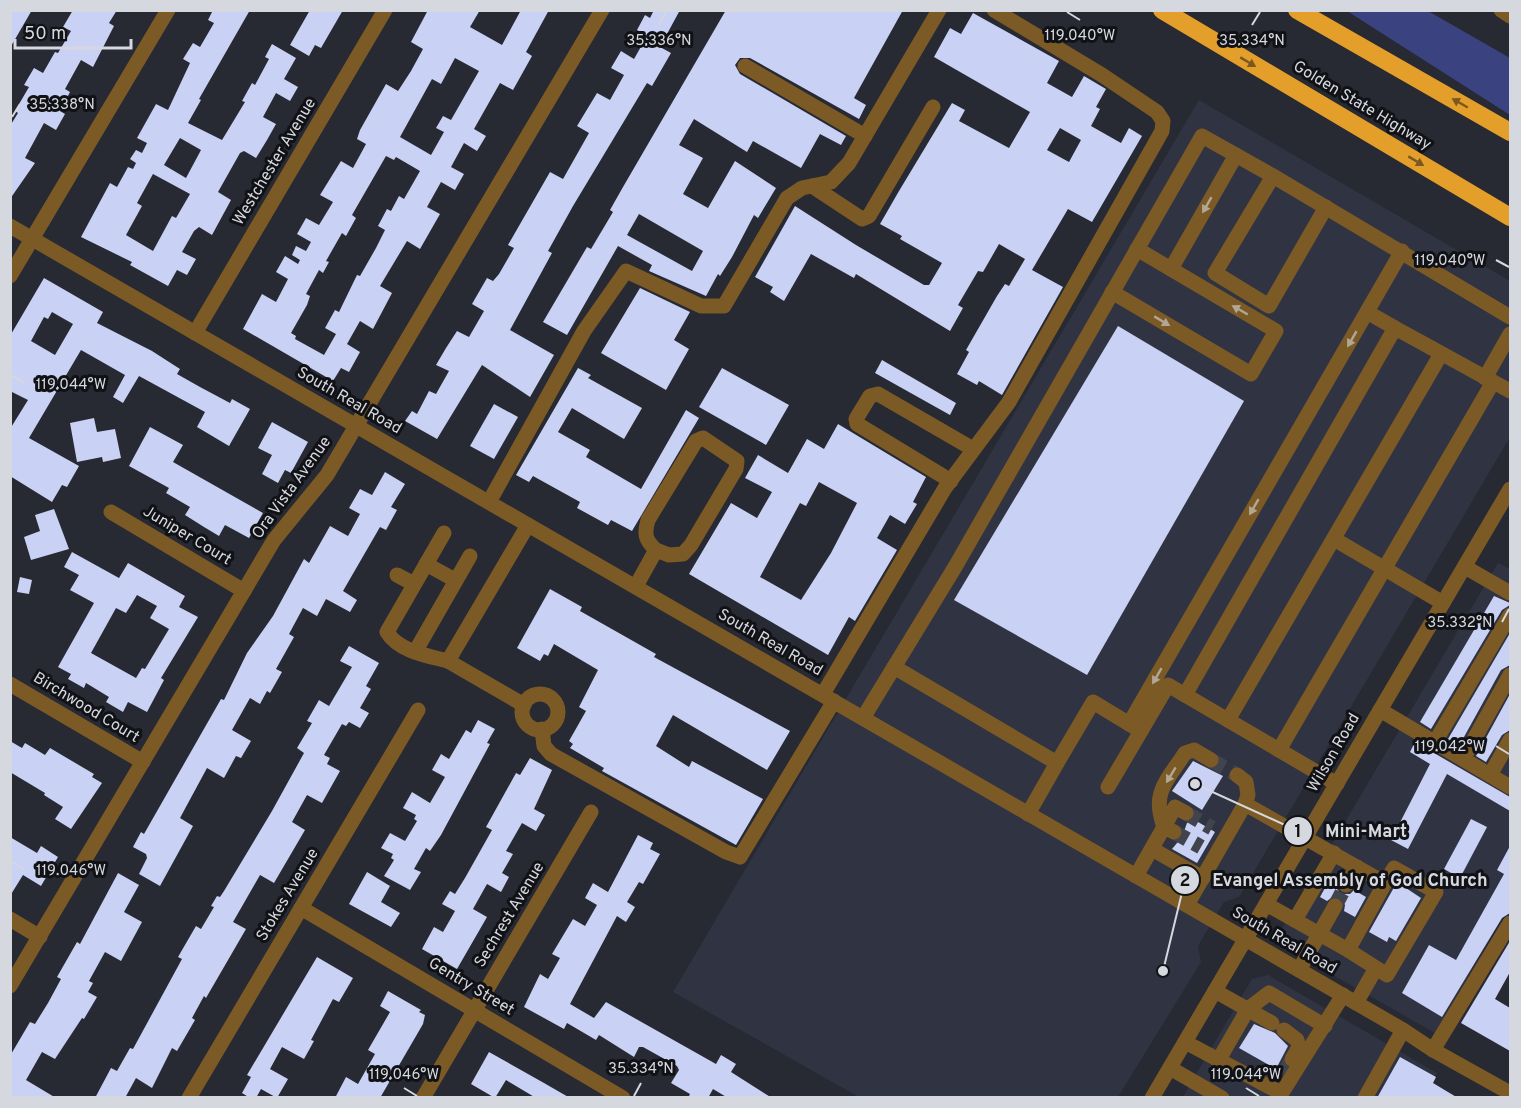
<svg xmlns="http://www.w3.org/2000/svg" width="1521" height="1108" font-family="Overpass,sans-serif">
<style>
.built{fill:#303342}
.green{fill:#3b4280}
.building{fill:#c9d1f4;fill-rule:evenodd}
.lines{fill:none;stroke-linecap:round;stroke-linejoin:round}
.minor-tunnel{stroke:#41434d;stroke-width:15;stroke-dasharray:15 8;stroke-linecap:butt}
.minor{stroke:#7c5a25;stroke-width:15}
.highway{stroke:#e39f29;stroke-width:18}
.oneway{fill:#7a5820}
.oneway2{fill:#b2a695}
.ticks{fill:none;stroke:#d6d8df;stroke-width:2}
.labels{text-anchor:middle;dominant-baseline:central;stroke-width:6;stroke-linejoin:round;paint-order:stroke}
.street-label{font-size:16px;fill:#d6d8df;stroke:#111216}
.ticks-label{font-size:15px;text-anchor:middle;fill:#d6d8df;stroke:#111216;stroke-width:6;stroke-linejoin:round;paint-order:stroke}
.leader{fill:none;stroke:#d6d8df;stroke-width:2}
.callout-dot{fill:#d6d8df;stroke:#111216;stroke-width:2}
.mark-label{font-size:18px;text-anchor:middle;font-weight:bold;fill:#111}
.callout-label{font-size:18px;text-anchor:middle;font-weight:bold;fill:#d6d8df;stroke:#111216;stroke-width:6;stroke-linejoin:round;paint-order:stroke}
</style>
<rect width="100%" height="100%" fill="#272933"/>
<g class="built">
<path d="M1199,100L1510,281V437L1239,897L1224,902L1198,946L1201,962L1118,1097H859L673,992Z"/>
<path d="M1498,563L1510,569V905L1435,1033L1284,947L1280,932Z"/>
<path d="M1268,975L1437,1073L1422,1097L1182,1098L1252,979Z"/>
</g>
<path class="green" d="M1347,11H1428L1510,58V115Z"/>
<g class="building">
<path d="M10,10H32L10,48Z"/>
<path d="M73,10H117L109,23L114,26L93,67L81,60L65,89L70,92L60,111L65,114L56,130L44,123L25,158L35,163L10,199V126L18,113L15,111L29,87L24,85L34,68L43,73L55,52L58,53L71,31L63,27Z"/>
<path d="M213,10H250L199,99L201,100L188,123L222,140L245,102L242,101L252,83L255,85L269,59L265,57L272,44L296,58L284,79L298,87L290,101L276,93L263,117L276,124L267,140L256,158L244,151L240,153L218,192L231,200L212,235L199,227L194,231L182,252L196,259L187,275L177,270L168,286L130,265L132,262L81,237L110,183L117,187L128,167L133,169L136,163L130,159L136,150L142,153L147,143L137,138L156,104L168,110L190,63L183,59L193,43L200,47L214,23L208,20ZM180,138L201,150L186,178L164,165ZM153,174L190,194L176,218L172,216L153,251L126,235L142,206L137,203Z"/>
<path d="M310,10H343L321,48L315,45L309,56L290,45Z"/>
<path d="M428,10H480L470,27L502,45L521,10H549L526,52L532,56L513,90L500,83L474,129L486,136L477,151L464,143L451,167L464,174L455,190L441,182L427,207L440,214L420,249L407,241L380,286L392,293L373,329L360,321L347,344L360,352L349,372L341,368L333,381L243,329L262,294L276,302L288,279L276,272L285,256L298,264L300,260L292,255L296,246L306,251L311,242L297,234L306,218L319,225L333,202L320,195L341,161L353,168L366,144L357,139L360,130L386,84L398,91L411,71L423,49L411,42ZM455,58L479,71L451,120L443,116L436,128L444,132L431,155L400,137L432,79L441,84ZM386,156L394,160L396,157L420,171L404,199L399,196L391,211L387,209L378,226L385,230L376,248L360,276L357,275L339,312L335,310L325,328L336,334L324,355L295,339L296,336L291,333L307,305L310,296L306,294L319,270L323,273L329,262L326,261L342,233L346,236L356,218L352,215Z"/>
<path d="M654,10H680L660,47L671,53L652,86L647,83L573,206L548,251L552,253L510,330L554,355L530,397L482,365L437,439L405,421L412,411L417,414L429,391L436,394L449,371L436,365L446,348L457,331L469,337L484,311L472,304L487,278L493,281L499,274L514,248L508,245L550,172L563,179L589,133L577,126L597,93L610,100L624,75L611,68L621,51L634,59L647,36L637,30L645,15L650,18Z"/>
<path d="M726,10H903L854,98L866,105L859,119L750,58H740L735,65L740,74L846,136L841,145L820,134L801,168L753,141L747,152L694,119L679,145L703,158L683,194L708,208L735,161L776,188L758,218L754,215L732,257L720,276L718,274L706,296L649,271L652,265L618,246L567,335L543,322L587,247L591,249L613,212L610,210L623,187ZM639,214L703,251L692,271L627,235Z"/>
<path d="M973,13L1059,61L1047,83L1072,97L1084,76L1106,89L1096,107L1100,109L1091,126L1121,143L1129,128L1142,136L1092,222L1068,209L1032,270L1063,287L1002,395L979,381L977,385L957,374L969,352L966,350L997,296L1005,284L1009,286L1025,259L999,244L983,272L978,271L958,305L963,308L950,331L856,274L854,278L811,254L784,301L770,292L773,287L755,277L795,206L856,245L924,285H929L942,263L900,239L902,236L880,224L899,191L952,103L965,110L959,121L1009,148L1030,112L934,57L950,28L961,34ZM1060,128L1081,140L1069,162L1047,150Z"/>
<path d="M44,278L103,312L97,323L152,351L180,369L177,374L200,387L230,403L232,399L250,409L229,446L197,427L205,412L139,376L123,403L113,397L125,375L81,350L29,438L79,466L67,487L62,485L52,502L10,476V429L28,400L10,391V336ZM52,312L73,324L55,355L31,341L44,317L48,319Z"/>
<path d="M640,288L690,312L674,340L689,349L666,390L601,353Z"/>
<path d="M1118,326L1244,401L1087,675L954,600Z"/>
<path d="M882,360L956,403L950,415L875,373Z"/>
<path d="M578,368L591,375L588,378L642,408L624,439L572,408L558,432L590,450L586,457L641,489L686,410L699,418L632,531L611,520L608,525L577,508L580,502L533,476L529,482L516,475Z"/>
<path d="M722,368L789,405L766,445L699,407Z"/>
<path d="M494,404L518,417L494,459L470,446Z"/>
<path d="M94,418L97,432L115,429L121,458L103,462L102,457L77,462L70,423Z"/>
<path d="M272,422L308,442L291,473L285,470L278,483L262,474L272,455L258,448Z"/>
<path d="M838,424L926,477L913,502L917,504L905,524L890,515L877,538L897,550L855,621L849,617L828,655L689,574L731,503L757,518L772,492L745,478L758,455L788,473L807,439L824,449ZM819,482L857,503L831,553L801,600L760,577L800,503L806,506Z"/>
<path d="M150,427L183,445L173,462L263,513L249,538L225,525L219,536L204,527L185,515L190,507L166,493L169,488L129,466Z"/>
<path d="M385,472L405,484L391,507L397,510L386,530L380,527L343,591L357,600L350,612L326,599L317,616L303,608L289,634L294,637L276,669L282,672L270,693L267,691L260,704L250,698L232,730L251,741L241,758L236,756L224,778L207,768L180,818L193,826L160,886L139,874L147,858L146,854L133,847L141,832L144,834L221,699L224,700L247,653L273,616L304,559L309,563L330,526L348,536L360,514L349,508L360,489L372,495Z"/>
<path d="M54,509L69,549L31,560L24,537L40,531L35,515Z"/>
<path d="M72,552L119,578L128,563L185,596L179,607L198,617L161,678L164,680L147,712L128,702L123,712L106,702L109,697L86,683L84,688L68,679L71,674L58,667L94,603L70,590L79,575L64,567ZM137,595L157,606L150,618L169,629L145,669L142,668L136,678L91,653L116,608L126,613Z"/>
<path d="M20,577L32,580L29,594L17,592Z"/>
<path d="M550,589L582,607L580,611L656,654L654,657L790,731L767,770L673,715L656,746L689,767L692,761L763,799L736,845L602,771L604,768L570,748L573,744L569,741L586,711L579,707L598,670L554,644L548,656L544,654L540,661L517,648Z"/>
<path d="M1494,596L1510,603V605L1502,610L1431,729L1420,722Z"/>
<path d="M1510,633V665L1501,670L1459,746L1448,739Z"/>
<path d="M349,646L379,663L366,686L371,689L360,708L369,713L360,728L349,722L346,726L342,724L324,755L330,758L327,764L340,771L322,803L307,795L292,822L305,830L274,883L260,875L233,922L246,929L206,998L204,996L192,1018L195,1020L177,1051L172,1048L152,1088L136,1078L125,1098H95L111,1068L117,1071L130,1048L133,1049L182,959L178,957L196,926L201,929L214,907L211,906L217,896L220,897L224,891L272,811L304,753L297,748L312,723L307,721L319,700L329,706L352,667L340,661Z"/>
<path d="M1510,694V730L1502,735L1486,762L1476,756Z"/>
<path d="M478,720L495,729L487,743L490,744L441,835L430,851L426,848L414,869L421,872L410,890L384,876L394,860L391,858L393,854L381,848L390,833L405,841L417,821L414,819L416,815L403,808L412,792L430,803L445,777L432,770L441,754L449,759L466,730L471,733Z"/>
<path d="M10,741L22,748L25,743L45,755L50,748L94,774L92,777L102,783L71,829L55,819L63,807L44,795L45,793L10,772Z"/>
<path d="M1415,742L1510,797V811L1447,774L1408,849L1391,840L1430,764L1410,752Z"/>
<path d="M530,758L552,770L534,809L545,815L536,831L522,823L506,851L513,854L502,873L509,877L501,892L487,884L473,909L487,917L457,969L422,949L434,927L443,932L455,911L442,904L450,891L455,894L465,878L492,830L486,827L516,773L520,775Z"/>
<path d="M1193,761L1223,776L1202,810L1172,791Z"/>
<path d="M1193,819L1215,832L1197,863L1172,849L1182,837L1187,823Z"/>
<path d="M1471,819L1487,827L1460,878L1444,869Z"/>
<path d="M638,835L653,843L650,849L660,854L643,884L639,882L627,902L635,907L626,922L617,916L570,1004L594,1018L606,1002L716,1064L721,1055L736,1064L731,1072L772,1098H728L713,1089L708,1098H688L690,1094L671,1083L679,1070L677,1066L643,1047H639L634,1057L599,1035L596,1040L567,1023L564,1029L524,1007L540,974L548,979L560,958L552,954L573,919L585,926L597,905L585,898L593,883L608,892Z"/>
<path d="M10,837L37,853L41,846L58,857L41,886L23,875L10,896Z"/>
<path d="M1510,846V913L1502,918L1442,1017L1402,993L1429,945L1456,960L1504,874L1497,870Z"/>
<path d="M367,872L390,886L381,902L400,913L391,927L349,904Z"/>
<path d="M118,873L139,885L124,912L142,922L121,961L105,952L89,981L93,983L88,992L97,997L84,1019L82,1018L55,1059L42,1052L26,1080L56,1098H10V1056L30,1022L35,1024L48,1003L61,979L57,977L77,942L80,944Z"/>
<path d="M1331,877L1337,881V889L1341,894H1350L1354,890L1366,897L1355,917L1344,911L1345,905L1340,898L1334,896L1327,901L1320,897Z"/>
<path d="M1397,882L1421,898L1396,941L1389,937L1387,942L1369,932Z"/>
<path d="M1510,941V972L1495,999L1510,1008V1051L1461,1023Z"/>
<path d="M317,957L353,978L339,1002L333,999L311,1040L314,1041L304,1059L282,1047L270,1069L288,1079L277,1098L261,1089L256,1098H250L242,1093L251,1077L247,1075Z"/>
<path d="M388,991L421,1010L419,1012L425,1015L423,1024L380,1098H335L346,1077L358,1084L375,1054L368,1050L390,1012L380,1006Z"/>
<path d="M1254,1024L1275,1033L1288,1046L1276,1069L1239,1048Z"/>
<path d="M489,1052L544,1083L570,1098H536L506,1080L495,1098L471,1084Z"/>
<path d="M1400,1057L1436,1077L1433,1083L1458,1098H1377Z"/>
</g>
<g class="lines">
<g class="minor-tunnel">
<path d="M1211,760L1237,775"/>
<path d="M1186,813L1212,828"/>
<path d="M1174,832L1201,847"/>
<path d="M1335,906L1346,885"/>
<path d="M1283,1075L1292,1059"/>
</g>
<g class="minor">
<path d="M1501,10L1510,16"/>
<path d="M745,66L865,136"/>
<path d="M1273,176L1215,273L1269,306L1326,207"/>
<path d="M812,186L862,219L869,216L933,107"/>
<path d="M10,226L1403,1030L1433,1050L1510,1093"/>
<path d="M1171,269L1236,155"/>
<path d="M10,276L168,10"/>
<path d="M1112,292L1251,374L1276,331L1137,249"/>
<path d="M1367,312L1395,328"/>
<path d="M195,333L385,10"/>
<path d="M1485,378L1510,334"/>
<path d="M951,481L857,424L856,419L870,396L878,394L973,449"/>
<path d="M489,502L584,331L626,271L701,306H724L787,198L802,188L831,182L849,163L939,10"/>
<path d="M111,512L244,591"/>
<path d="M444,533L387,632C398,651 428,656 448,661"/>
<path d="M1334,539L1443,603"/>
<path d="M426,564L455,580"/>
<path d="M1465,567L1510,593"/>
<path d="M397,575L414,584"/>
<path d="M636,586L656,550L669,555L683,554L691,545L736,469L737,461L703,438L696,441L648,520C644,534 645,540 656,550"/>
<path d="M415,652L470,556"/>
<path d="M894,667L1057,763L1028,814"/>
<path d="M10,684L143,762"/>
<path d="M823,694L945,488L1009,402L1162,131L1163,121L1157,112L1102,75L994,10"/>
<circle cx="540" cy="712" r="18"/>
<path d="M1185,695L1395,328L1510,391"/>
<path d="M524,705L448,661L528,525"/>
<path d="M1380,710L1510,787"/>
<path d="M863,718L955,567L1202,136L1273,176L1510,317"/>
<path d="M1228,720L1441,354"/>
<path d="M1129,724L1402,251"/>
<path d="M542,729L544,746L551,754L726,852L740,857L834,701"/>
<path d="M1141,731L1168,685L1337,784"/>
<path d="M1435,742L1510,615"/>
<path d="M1279,750L1493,382"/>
<path d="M1463,759L1510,675"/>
<path d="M1057,763L1093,702L1141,731L1108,787"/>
<path d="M1490,775L1510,740"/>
<path d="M1245,804L1385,883L1348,950L1266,904"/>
<path d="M1164,827C1151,792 1167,781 1185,753L1194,750L1211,760"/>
<path d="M1164,827L1175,807L1186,813"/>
<path d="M1152,849L1203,878"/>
<path d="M1136,876L1164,827L1174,832"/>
<path d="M1346,885L1357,867"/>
<path d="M1187,905L1245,804L1248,795L1246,782L1237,775"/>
<path d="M301,908L623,1098"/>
<path d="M10,919L40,937"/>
<path d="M1295,920L1334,853"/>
<path d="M1348,950L1387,975L1436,892L1394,868L1385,883"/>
<path d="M1299,970L1335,906"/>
<path d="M10,986L274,540L327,475L602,10"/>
<path d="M1215,991L1272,1023"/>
<path d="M1356,1003L1376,968"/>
<path d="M1284,1030L1297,1040L1299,1047L1292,1059"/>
<path d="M1185,1042L1279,1092L1283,1091L1343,995"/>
<path d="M1433,1050L1510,923"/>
<path d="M1218,1061L1248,1009L1269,993L1325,1026"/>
<path d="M1170,1068L1222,1098"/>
<path d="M189,1098L418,710"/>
<path d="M423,1098L591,812"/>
<path d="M1152,1098L1510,489"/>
<path d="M1365,1098L1403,1030"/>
</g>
<g class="highway">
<path d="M1162,10L1510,217"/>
<path d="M1297,10L1510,132"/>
</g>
</g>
<defs><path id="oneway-solid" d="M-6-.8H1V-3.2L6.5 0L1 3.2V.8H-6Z" transform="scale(1.5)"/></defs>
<g class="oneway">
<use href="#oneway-solid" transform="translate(1248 62) rotate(31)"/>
<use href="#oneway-solid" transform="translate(1460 103) rotate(-150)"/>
<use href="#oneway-solid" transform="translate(1416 161) rotate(31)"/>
</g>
<g class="oneway2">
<use href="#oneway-solid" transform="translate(1207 205) rotate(120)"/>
<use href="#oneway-solid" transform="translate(1240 310) rotate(-150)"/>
<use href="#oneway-solid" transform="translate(1162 321) rotate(31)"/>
<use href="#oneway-solid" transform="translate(1352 339) rotate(120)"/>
<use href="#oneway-solid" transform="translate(1254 507) rotate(120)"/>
<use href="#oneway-solid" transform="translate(1157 676) rotate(120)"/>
<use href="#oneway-solid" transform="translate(1171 775) rotate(121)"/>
</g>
<path class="ticks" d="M1067,12L1080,20M659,25L666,12M1252,25L1260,12M12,117L20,104M1496,260L1509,267M12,376L25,383M1502,622L1509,609M1496,746L1509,754M12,862L25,870M404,1088L417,1096M1246,1088L1259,1096M634,1096L641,1083"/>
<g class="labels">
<g class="street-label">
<text transform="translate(1362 106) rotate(31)">Golden State Highway</text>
<text transform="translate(275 162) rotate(-59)">Westchester Avenue</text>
<text transform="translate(349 401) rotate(30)">South Real Road</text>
<text transform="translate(292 488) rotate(-54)">Ora Vista Avenue</text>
<text transform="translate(187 536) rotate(31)">Juniper Court</text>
<text transform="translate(770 643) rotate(30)">South Real Road</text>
<text transform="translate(86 708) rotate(31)">Birchwood Court</text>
<text transform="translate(1334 753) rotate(-60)">Wilson Road</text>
<text transform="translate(288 895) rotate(-59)">Stokes Avenue</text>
<text transform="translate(510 915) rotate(-59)">Sechrest Avenue</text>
<text transform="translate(1284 941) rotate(30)">South Real Road</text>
<text transform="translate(471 987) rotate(31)">Gentry Street</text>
</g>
</g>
<g class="ticks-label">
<text x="1080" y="40">119.040°W</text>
<text x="659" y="45">35.336°N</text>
<text x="1252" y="45">35.334°N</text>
<text x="62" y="109">35.338°N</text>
<text x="1450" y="265">119.040°W</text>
<text x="71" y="389">119.044°W</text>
<text x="1460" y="627">35.332°N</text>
<text x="1450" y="751">119.042°W</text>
<text x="71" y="875">119.046°W</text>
<text x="641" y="1073">35.334°N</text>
<text x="404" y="1079">119.046°W</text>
<text x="1246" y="1079">119.044°W</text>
</g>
<path class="leader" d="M1195 784L1298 831M1163 971L1185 880"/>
<g class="callout-dot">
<circle cx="1195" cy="784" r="6"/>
<circle cx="1163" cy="971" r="6"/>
<circle cx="1298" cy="831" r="15"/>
<circle cx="1185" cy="880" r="15"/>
</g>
<g class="mark-label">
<text x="1298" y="837">1</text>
<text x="1185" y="886">2</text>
</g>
<g class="callout-label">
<text x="1366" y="837">Mini-Mart</text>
<text x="1350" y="886">Evangel Assembly of God Church</text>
</g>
<rect width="1521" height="1108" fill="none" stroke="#d6d8df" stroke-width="24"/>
<path d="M15 39v9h116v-9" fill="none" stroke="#d6d8df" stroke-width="3"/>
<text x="24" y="39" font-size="18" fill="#d6d8df" stroke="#111216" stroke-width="4.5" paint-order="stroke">50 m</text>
</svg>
